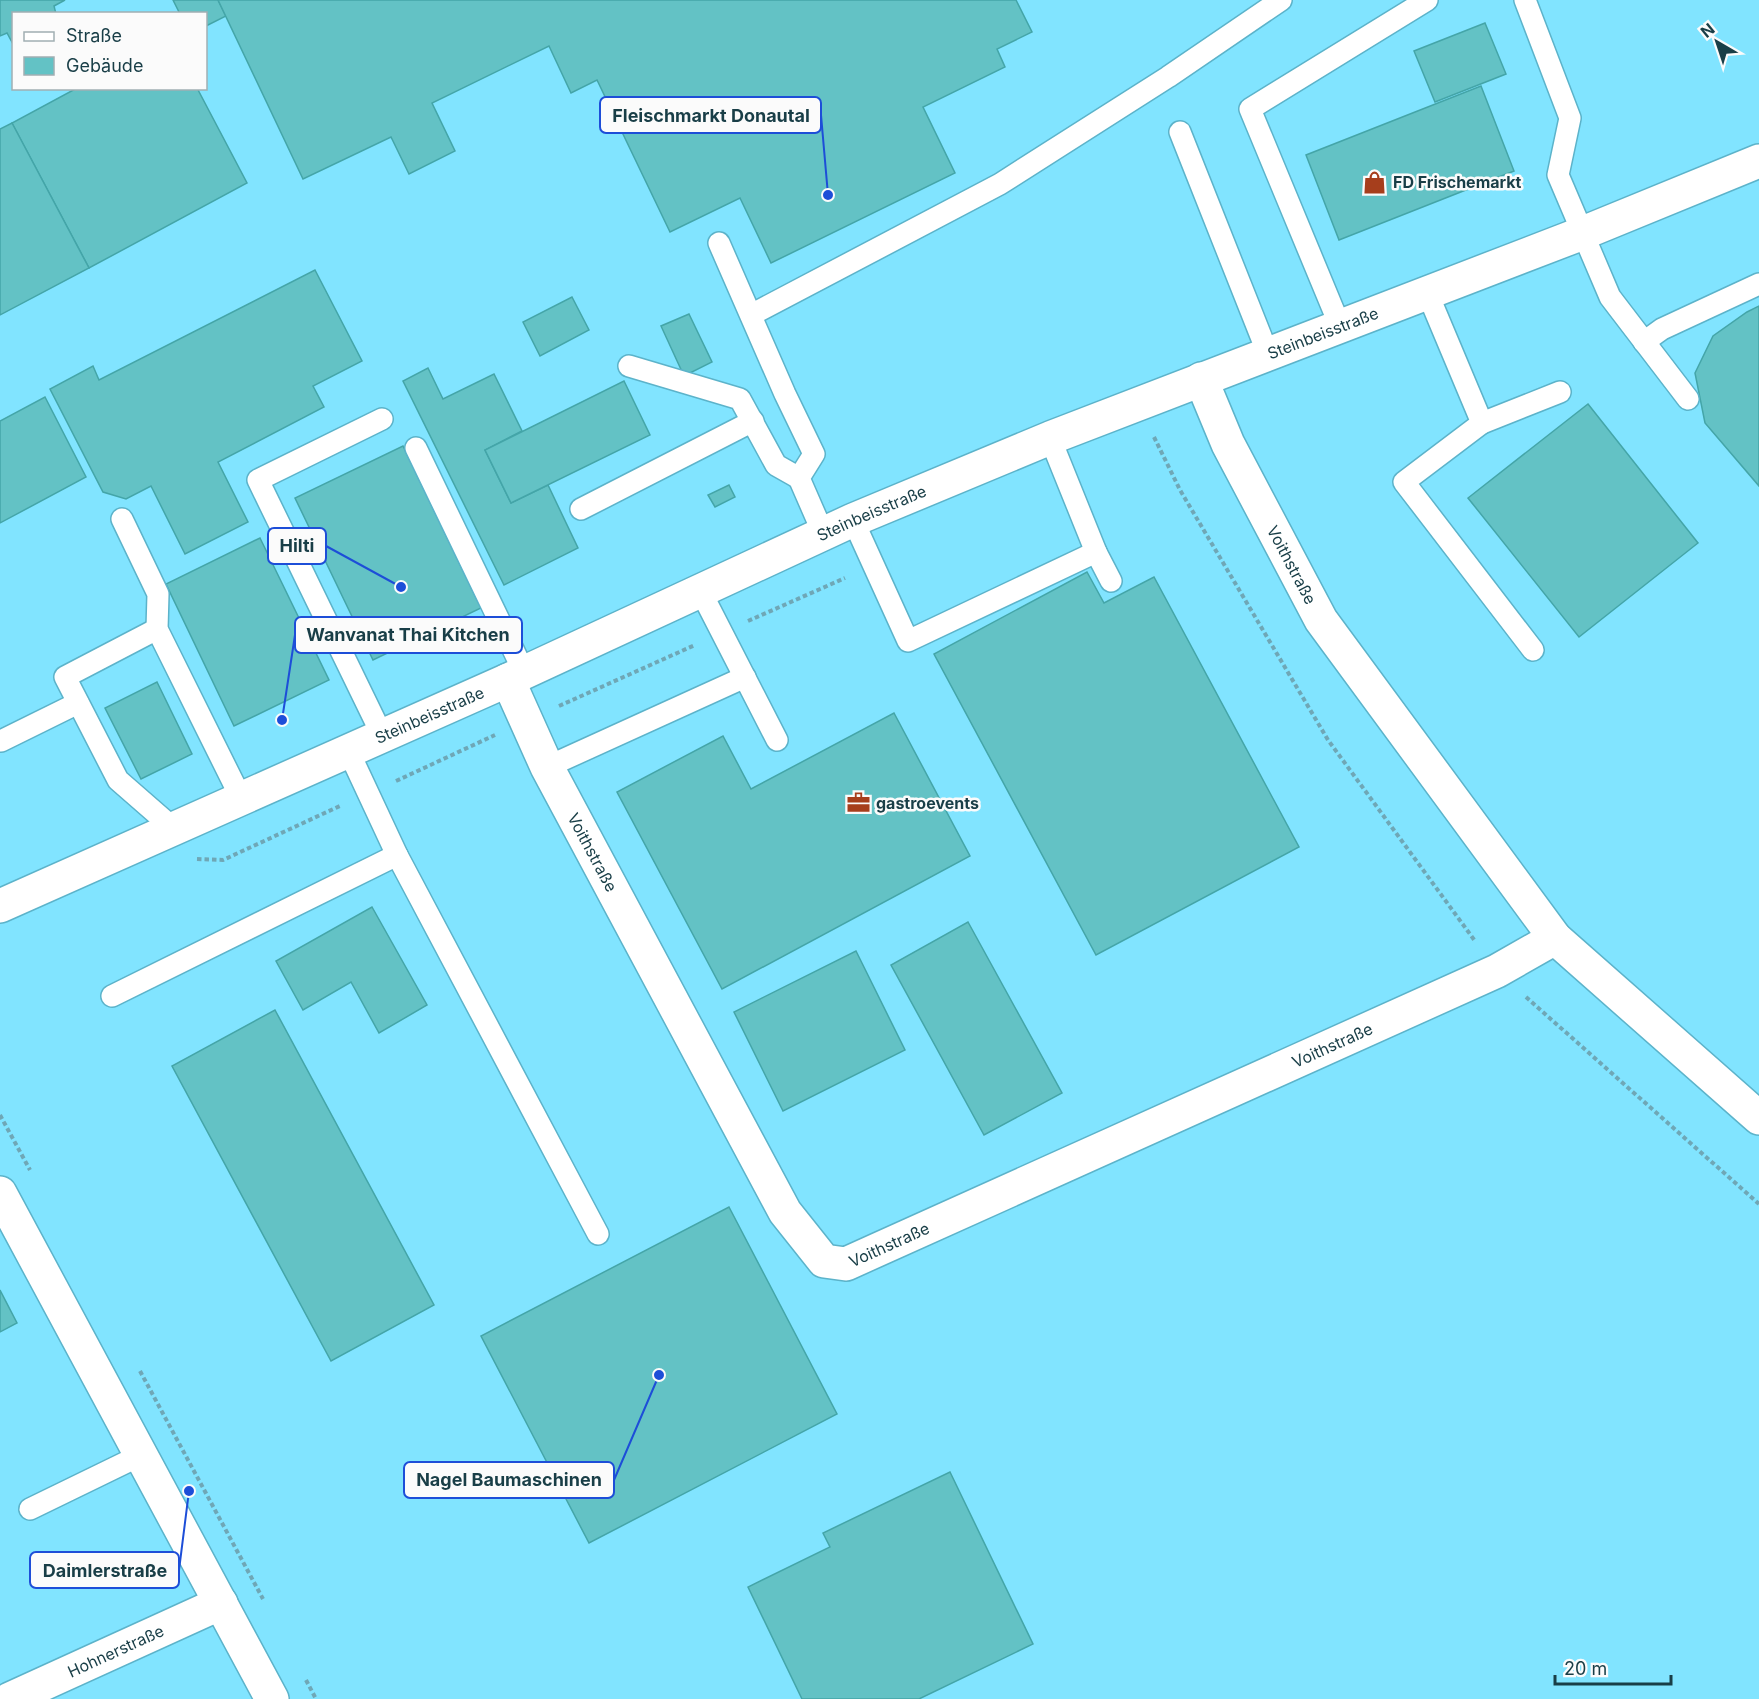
<svg xmlns="http://www.w3.org/2000/svg" width="1759" height="1699" font-family="Inter,sans-serif">
<style>
.built{fill:#81e4ff;fill-rule:evenodd}
.building{fill:#63c2c5;stroke:#44a5a8;stroke-width:1.5}
.lines{fill:none;stroke-linecap:round;stroke-linejoin:round}
.lane-casing{stroke:#5cb3ca;stroke-width:24}
.street-casing{stroke:#5cb3ca;stroke-width:36}
.path{stroke:#6fa7b6;stroke-width:4;stroke-dasharray:4.5 3;stroke-linecap:butt}
.lane{stroke:#fff;stroke-width:21}
.street{stroke:#fff;stroke-width:33}
.labels{text-anchor:middle;dominant-baseline:central;stroke-width:5;stroke-linejoin:round;paint-order:stroke}
.poi-label{font-size:16px;font-weight:bold;fill:#193e47;stroke:#fbfbfb;text-anchor:start}
.street-label{font-size:16px;fill:#193e47;stroke:#fbfbfb}
.leader{fill:none;stroke:#1d4ed8;stroke-width:2}
.callout-dot{fill:#1d4ed8;stroke:#fbfbfb;stroke-width:2}
.callout{fill:#fbfbfb;stroke:#1d4ed8;stroke-width:2}
.callout-label{font-size:18px;text-anchor:middle;font-weight:bold;fill:#193e47}
</style>
<rect width="100%" height="100%" fill="#a4e7fa"/>
<path class="built" d="M0,0H1759V1699H0ZM14,14H206V88H14Z"/>
<g class="building">
<path d="M0,0H65L54,6L56,14H14V46L7,33L0,36Z"/>
<path d="M173,0H218L226,16L206,26V14H180Z"/>
<path d="M218,0H1016L1032,32L997,49L1005,67L923,107L955,173L771,263L740,198L670,232L597,80L571,93L549,46L432,103L455,151L409,174L391,137L303,179Z"/>
<path d="M1485,23L1506,74L1435,102L1414,51Z"/>
<path d="M1481,86L1514,171L1339,240L1306,155Z"/>
<path d="M77,88H197L247,183L89,268L12,123Z"/>
<path d="M12,123L89,268L0,315V129Z"/>
<path d="M315,270L362,361L313,386L324,407L218,462L248,522L185,554L151,486L126,499L103,492L50,389L93,366L99,380Z"/>
<path d="M572,297L589,330L540,356L523,322Z"/>
<path d="M1759,306V486L1705,423L1695,373L1713,336L1747,312Z"/>
<path d="M689,314L712,362L684,376L661,326Z"/>
<path d="M428,368L443,399L494,374L522,431L485,450L511,503L548,485L578,548L504,585L403,381Z"/>
<path d="M624,381L650,435L511,503L485,450Z"/>
<path d="M45,397L86,477L0,523V421Z"/>
<path d="M1588,404L1698,543L1579,637L1468,498Z"/>
<path d="M403,446L481,608L373,660L295,498Z"/>
<path d="M729,485L735,497L715,507L708,495Z"/>
<path d="M260,538L329,680L234,726L166,584Z"/>
<path d="M1087,572L1104,603L1154,577L1299,847L1096,955L934,654Z"/>
<path d="M157,682L192,754L141,779L105,708Z"/>
<path d="M894,713L970,856L722,989L617,792L723,736L751,789Z"/>
<path d="M372,907L427,1005L379,1033L351,982L303,1010L276,961Z"/>
<path d="M968,922L1062,1093L984,1135L891,965Z"/>
<path d="M856,951L905,1050L783,1111L734,1012Z"/>
<path d="M275,1010L434,1305L331,1361L172,1066Z"/>
<path d="M729,1207L837,1414L589,1543L481,1336Z"/>
<path d="M0,1290L17,1323L0,1332Z"/>
<path d="M950,1472L1033,1644L919,1699H802L748,1587L830,1547L823,1533Z"/>
</g>
<g class="lines">
<defs>
<g id="lane">
<path d="M1525,0L1570,118L1558,175L1610,297L1688,399"/>
<path d="M1180,132L1268,354"/>
<path d="M719,243L785,394L814,454L799,478L823,533"/>
<path d="M1427,292L1482,423L1404,482L1533,650"/>
<path d="M751,315L1000,184L1168,77L1281,0"/>
<path d="M1340,326L1250,109L1427,0"/>
<path d="M1644,342L1662,329L1759,284"/>
<path d="M629,366L740,399L776,465L799,478"/>
<path d="M382,419L258,480L382,735"/>
<path d="M1482,423L1560,392"/>
<path d="M1050,438L1096,552L1111,581"/>
<path d="M416,448L524,672"/>
<path d="M581,509L753,421"/>
<path d="M122,519L158,594L157,629L241,798"/>
<path d="M853,520L908,641L1096,552"/>
<path d="M700,590L777,740"/>
<path d="M157,629L65,677L118,780L173,828"/>
<path d="M1,741L78,703"/>
<path d="M348,750L397,855L598,1234"/>
<path d="M547,767L745,677"/>
<path d="M112,996L397,855"/>
<path d="M30,1509L141,1455"/>
</g>
<g id="street">
<path id="s1" d="M1201,379L1228,444L1321,620L1555,938L1759,1118"/>
<path id="s2" d="M508,680L547,767L785,1212L824,1261L846,1264L877,1250L1497,971L1555,938"/>
<path id="s3" d="M0,906L508,680L853,520L1050,438L1583,233L1759,161"/>
<path d="M0,1193L272,1699"/>
<path id="s4" d="M10,1699L221,1603"/>
</g>
</defs>
<use href="#lane" class="lane-casing"/>
<use href="#street" class="street-casing"/>
<g class="path">
<path d="M1154,437L1180,490L1328,740L1475,941"/>
<path d="M748,621L845,578"/>
<path d="M559,706L695,645"/>
<path d="M396,781L495,735"/>
<path d="M197,859L223,860L342,805"/>
<path d="M1526,997L1759,1204"/>
<path d="M0,1115L30,1170"/>
<path d="M140,1371L263,1599"/>
<path d="M306,1680L316,1699"/>
</g>
<use href="#lane" class="lane"/>
<use href="#street" class="street"/>
</g>
<defs>
<symbol id="shop-bare" viewBox="-9 -9 18 18"><path d="M-5-2.5h2.3a2.7 3.5 0 0 1 5.4 0H5L5.5 6h-11ZM-1.5-2.5h3a1.5 2.3 0 0 0-3 0Z" fill="#a63e1c" stroke="#fbfbfb" stroke-width="2.5" paint-order="stroke"/></symbol>
<symbol id="office-bare" viewBox="-9 -9 18 18"><path d="M-6-3h4V-5.5h4V-3h4V5H-6ZM-1-4.5V-3h2v-1.5ZM-6 0V1H6V0Z" fill="#a63e1c" stroke="#fbfbfb" stroke-width="2.5" paint-order="stroke"/></symbol>
</defs>
<g fill-rule="evenodd">
<use href="#shop-bare" x="1358" y="166" width="33" height="33"/>
<use href="#office-bare" x="842" y="786" width="33" height="33"/>
</g>
<g class="labels">
<g class="poi-label">
<text x="1393" y="182">FD Frischemarkt</text>
<text x="876" y="803">gastroevents</text>
</g>
<g class="street-label">
<text stroke="none"><textPath href="#s3" startOffset="1442">Steinbeisstraße</textPath></text>
<text stroke="none"><textPath href="#s3" startOffset="956">Steinbeisstraße</textPath></text>
<text stroke="none"><textPath href="#s1" startOffset="207">Voithstraße</textPath></text>
<text stroke="none"><textPath href="#s3" startOffset="470">Steinbeisstraße</textPath></text>
<text stroke="none"><textPath href="#s2" startOffset="192">Voithstraße</textPath></text>
<text stroke="none"><textPath href="#s2" startOffset="1218">Voithstraße</textPath></text>
<text stroke="none"><textPath href="#s2" startOffset="732">Voithstraße</textPath></text>
<text stroke="none"><textPath href="#s4" startOffset="116">Hohnerstraße</textPath></text>
</g>
</g>
<path class="leader" d="M828 195L821 115M401 587L326 546M282 720L295 635M659 1375L614 1480M189 1491L179 1570"/>
<g class="callout-dot">
<circle cx="828" cy="195" r="6"/>
<circle cx="401" cy="587" r="6"/>
<circle cx="282" cy="720" r="6"/>
<circle cx="659" cy="1375" r="6"/>
<circle cx="189" cy="1491" r="6"/>
</g>
<g class="callout">
<rect x="600" y="97" width="221" height="36" rx="6"/>
<rect x="268" y="528" width="58" height="36" rx="6"/>
<rect x="295" y="617" width="227" height="36" rx="6"/>
<rect x="404" y="1462" width="210" height="36" rx="6"/>
<rect x="30" y="1552" width="149" height="36" rx="6"/>
</g>
<g class="callout-label">
<text x="711" y="122">Fleischmarkt Donautal</text>
<text x="297" y="552">Hilti</text>
<text x="408" y="641">Wanvanat Thai Kitchen</text>
<text x="509" y="1486">Nagel Baumaschinen</text>
<text x="105" y="1577">Daimlerstraße</text>
</g>
<rect x="12" y="12" width="195" height="78" fill="#fbfbfb" stroke="#a1afb3" stroke-width="1.5"/>
<rect x="24" y="32" width="30" height="9" fill="#ffffff" stroke="#a1afb3" stroke-width="1.5"/>
<text x="66" y="42" font-size="18" fill="#193e47">Straße</text>
<rect x="24" y="57" width="30" height="18" fill="#63c2c5" stroke="#a1afb3" stroke-width="1.5"/>
<text x="66" y="72" font-size="18" fill="#193e47">Gebäude</text>
<g transform="translate(1717 42) rotate(321)" stroke="#fbfbfb" stroke-width="4.5" paint-order="stroke">
<path d="M0-4.5L10 22L0 15L-10 22Z" fill="#193e47"/>
<text y="-9" font-size="16" font-weight="bold" text-anchor="middle" fill="#193e47">N</text>
</g>
<path d="M1555 1675v9h116v-9" fill="none" stroke="#193e47" stroke-width="3"/>
<text x="1564" y="1675" font-size="18" fill="#193e47" stroke="#fbfbfb" stroke-width="4.5" paint-order="stroke">20 m</text>
</svg>
